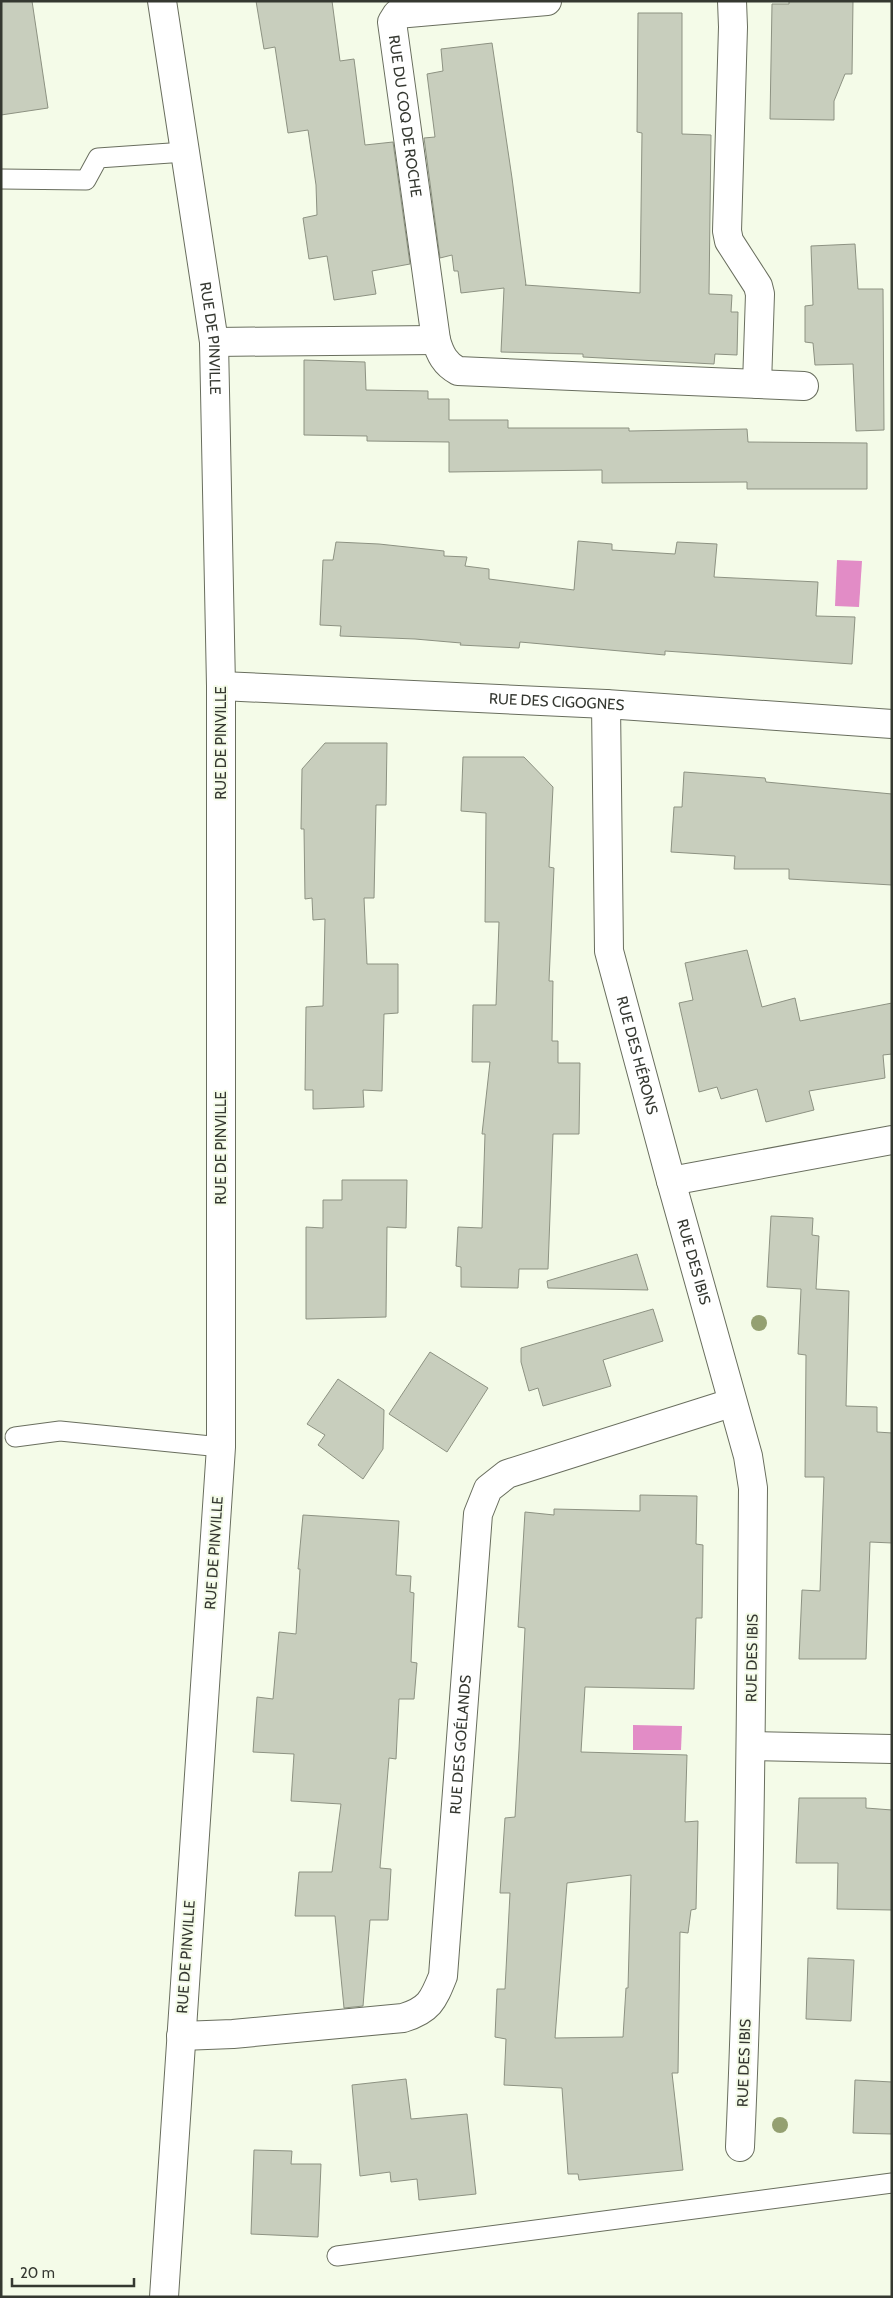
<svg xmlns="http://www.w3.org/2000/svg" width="893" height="2298" font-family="Cabin,sans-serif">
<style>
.water{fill:#e28cc6}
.building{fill:#c8cebd;stroke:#8d9282;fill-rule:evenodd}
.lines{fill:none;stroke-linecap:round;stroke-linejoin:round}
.lane-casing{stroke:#696e5e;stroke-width:21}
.street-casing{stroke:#696e5e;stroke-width:30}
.lane{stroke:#fff;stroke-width:19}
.street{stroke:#fff;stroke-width:28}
.tree{fill:#94a071}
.labels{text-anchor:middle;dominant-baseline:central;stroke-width:4;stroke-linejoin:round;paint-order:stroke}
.street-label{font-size:15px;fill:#353831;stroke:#f4fbe8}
</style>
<rect width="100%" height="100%" fill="#f4fbe8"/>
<g class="water">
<path d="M837,560L862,561L859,607L835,606Z"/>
<path d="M633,1725L682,1726L681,1750H633Z"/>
</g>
<g class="building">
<path d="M1,1H32L48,108L1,115Z"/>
<path d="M256,1H332L340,61L354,59L365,145L393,142L410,264L372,271L376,294L334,300L327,256L309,259L303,218L317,215L316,185L308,130L288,133L275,47L264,49Z"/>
<path d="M789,1H853L852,74H845L834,101V120L770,119L772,4H789Z"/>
<path d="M638,13H682V134L711,135L709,294L732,295L731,312H738L737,355L715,354L714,364L583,357V354L501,352L504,288L461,293L458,271H454L452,255L440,258L424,138L435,137L427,74L443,71L441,49L492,43L512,178L526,285H525L640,293L642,133L637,132Z"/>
<path d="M855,244L858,289H883L884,430L856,431L853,364L815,365L813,343L805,342V306L813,305L811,246Z"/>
<path d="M304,360L365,362L366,390L428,391V399H449V420H508V428H629V431L747,429L748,442L867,443V489H747V482L602,483V470L449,472V442L367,441V436L304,435Z"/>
<path d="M578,541L612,544V550L675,554L677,542L717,544L714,577L818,582L816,616L855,617L852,664L665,651V655L520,642L519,648L460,645L461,643L415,639L340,636L341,626L320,625L323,560H333L336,542L379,544L444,551V556L467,557L465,566L489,569V579L574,590Z"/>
<path d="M325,743H387L386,805H376L374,898H364L367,964H398V1013L384,1014L382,1091L363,1090L364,1107L313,1109V1090H305L306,1007L323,1006L325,919L313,920L312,898L305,899L304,829H301L302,769Z"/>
<path d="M463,757H524L553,787L549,867L554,868L549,981H553L552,1041H558V1063H580L579,1134H553L548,1269H519L518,1288L461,1287V1267L456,1266L458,1227L482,1228L485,1134H482L490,1062H472L473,1005H496L499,922H485L486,813L461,811Z"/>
<path d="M684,772L765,778L766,782L892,794V885L789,879V869H734L735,856L671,852L674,807H682Z"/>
<path d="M747,950L762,1007L795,998L800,1021L892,1003V1054L883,1055L885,1078L809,1091L814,1110L766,1122L757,1089L721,1099L717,1087L699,1092L679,1003L693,1000L685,963Z"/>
<path d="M342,1180H407L406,1228L387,1227L386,1317L306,1319V1227L323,1228V1200H342Z"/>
<path d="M771,1216L813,1218L812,1235L819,1236L816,1289L849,1291L846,1406L877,1407V1432L892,1433V1543L870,1542L866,1659H799L802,1590L820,1591L824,1477H805L806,1355L798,1354L801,1289L767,1287Z"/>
<path d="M637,1254L648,1290L548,1288L547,1281Z"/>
<path d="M653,1309L663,1341L603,1360L611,1386L543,1406L538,1388L529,1391L521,1362V1348Z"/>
<path d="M430,1352L488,1388L447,1452L389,1414Z"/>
<path d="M338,1379L384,1410L383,1449L363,1479L318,1445L325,1435L307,1424Z"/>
<path d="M640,1495L697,1496L696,1544L703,1545L702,1618H696L694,1689L585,1687L581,1752L687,1755L685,1822L698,1821L696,1909L691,1910L688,1933L680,1932L678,2073H672L683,2170L579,2180L578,2174H568L562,2088L504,2085L506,2039L495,2037L497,1989H505L510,1893H500L505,1818L515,1817L519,1749L525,1628L518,1627L525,1512L554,1515V1509L640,1511ZM631,1875L628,1988H626L623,2037L555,2038L567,1883Z"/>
<path d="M303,1515L399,1521L396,1575L411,1576L410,1592L414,1593L411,1662L417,1663L414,1699H399L396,1759L389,1758L380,1868L391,1869L388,1920H370L363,2006L344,2008L335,1916H295L299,1872H332L341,1804L291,1801L294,1754L253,1752L257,1697L273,1699L279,1632L296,1634L300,1569H298Z"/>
<path d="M799,1798H866V1808L892,1810V1910L837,1909L838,1863H796Z"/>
<path d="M808,1958L854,1960L851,2021L806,2019Z"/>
<path d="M406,2079L411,2119L467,2114L476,2194L419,2200L417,2179L391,2182L390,2172L360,2176L352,2085Z"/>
<path d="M855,2080L892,2082V2134L853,2133Z"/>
<path d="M254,2150L292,2151L291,2164H321L318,2237L251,2234Z"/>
</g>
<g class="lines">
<defs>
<g id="lane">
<path d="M1,179L86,180L98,158L185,152"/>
<path d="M15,1437L60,1431L221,1447"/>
<path d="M337,2256L892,2183"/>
</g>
<g id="street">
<path id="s1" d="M162,1L214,342L221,686V1447L164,2297"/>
<path id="s2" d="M547,1L397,14L392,22L436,340C440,354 445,364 458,371L804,386"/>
<path d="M732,1L733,27L727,231L729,241L758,286L760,294L757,384"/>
<path d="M214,342L436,340"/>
<path id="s3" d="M221,686L606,704L892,724"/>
<path id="s4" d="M606,704L609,951L671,1181L892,1140"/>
<path id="s5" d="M671,1181L748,1456L753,1488C751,1708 750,1927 740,2147"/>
<path d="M751,1746L892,1749"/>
<path id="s6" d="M181,2036L233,2034L403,2018C429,2010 433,2001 443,1976L478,1514L488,1489L507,1474L731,1403"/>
</g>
</defs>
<use href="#lane" class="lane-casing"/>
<use href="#street" class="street-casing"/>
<use href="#lane" class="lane"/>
<use href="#street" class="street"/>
</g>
<g class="tree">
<circle cx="759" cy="1323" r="8"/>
<circle cx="780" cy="2125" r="8"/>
</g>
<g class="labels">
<g class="street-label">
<text stroke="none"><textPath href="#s2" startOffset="255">RUE DU COQ DE ROCHE</textPath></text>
<text stroke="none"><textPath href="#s1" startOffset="341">RUE DE PINVILLE</textPath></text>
<text stroke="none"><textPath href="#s3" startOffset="336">RUE DES CIGOGNES</textPath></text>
<text transform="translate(221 743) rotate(-90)">RUE DE PINVILLE</text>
<text stroke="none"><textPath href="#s4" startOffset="355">RUE DES HÉRONS</textPath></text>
<text transform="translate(221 1148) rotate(-90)">RUE DE PINVILLE</text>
<text stroke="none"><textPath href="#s5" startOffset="84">RUE DES IBIS</textPath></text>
<text transform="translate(214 1553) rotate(-86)">RUE DE PINVILLE</text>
<text transform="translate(752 1658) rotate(-89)">RUE DES IBIS</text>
<text stroke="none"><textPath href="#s6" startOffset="516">RUE DES GOÉLANDS</textPath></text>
<text transform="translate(186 1957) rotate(-86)">RUE DE PINVILLE</text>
<text transform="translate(744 2063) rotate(-88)">RUE DES IBIS</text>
</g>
</g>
<rect width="893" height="2298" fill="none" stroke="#353831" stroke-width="5"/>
<path d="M12 2278v8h122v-8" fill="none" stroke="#353831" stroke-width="2.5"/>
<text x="20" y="2278" font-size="15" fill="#353831" stroke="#f4fbe8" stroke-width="4" paint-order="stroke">20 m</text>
</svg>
